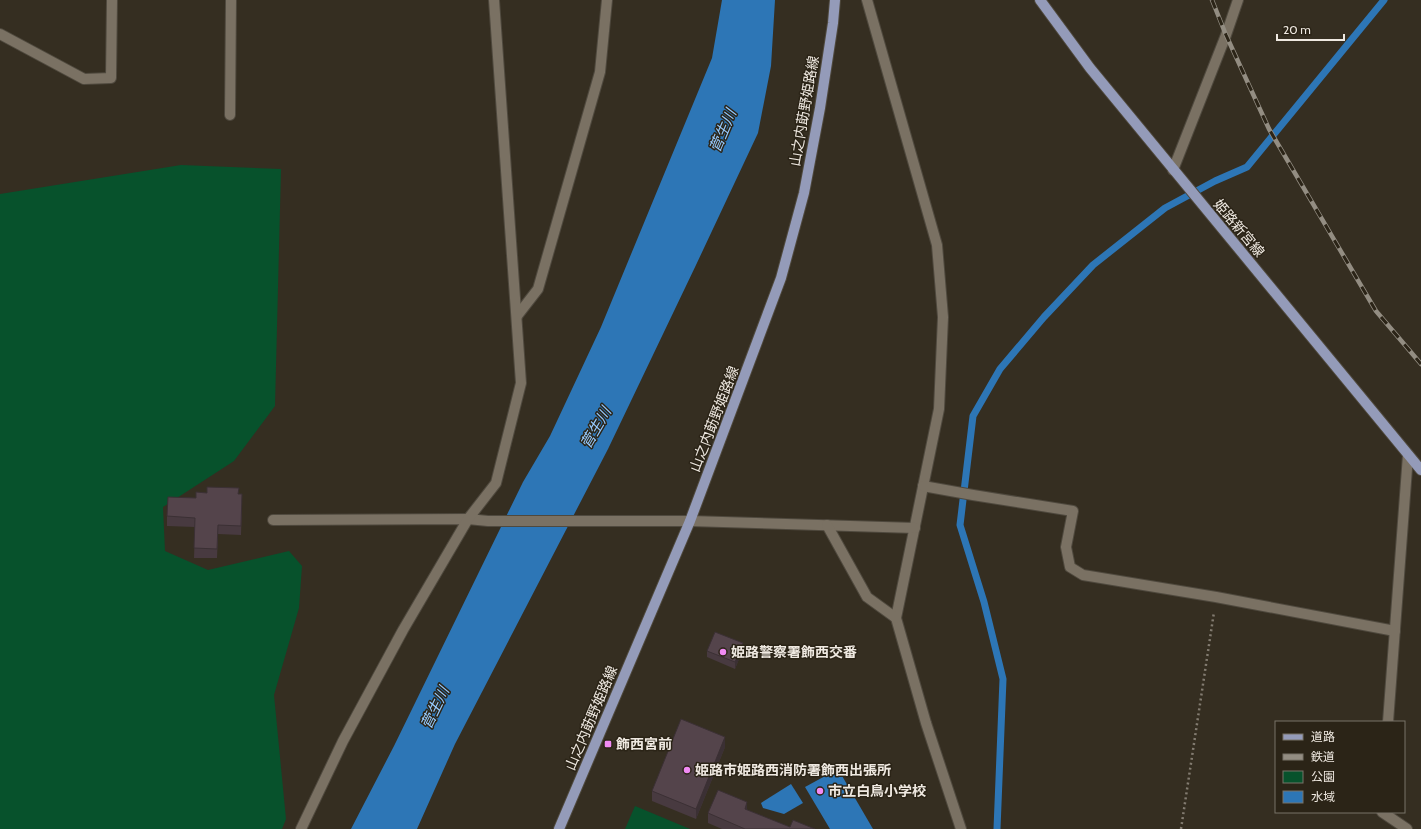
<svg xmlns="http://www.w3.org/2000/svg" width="1421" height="829" font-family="Cabin,'Noto Sans JP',sans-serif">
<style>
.green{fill:#07522c}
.water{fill:#2d76b6}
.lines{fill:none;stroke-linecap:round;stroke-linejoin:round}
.stream{stroke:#2d76b6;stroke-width:7}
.minor-casing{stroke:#4f493e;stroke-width:12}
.major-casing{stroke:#4f493e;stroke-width:12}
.path{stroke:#837c71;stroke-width:2.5;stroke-dasharray:2 3;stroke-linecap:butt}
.minor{stroke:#7a7163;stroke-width:10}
.major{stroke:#949bb9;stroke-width:10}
.rail-casing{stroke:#938d82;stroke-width:4.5}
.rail{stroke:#2b2417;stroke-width:3;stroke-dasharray:9;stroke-linecap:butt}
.wall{fill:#483a40}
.shaded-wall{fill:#3b3034}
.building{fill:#54444b;stroke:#3b3034}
.poi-dot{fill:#f18af4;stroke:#2b2417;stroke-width:1.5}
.labels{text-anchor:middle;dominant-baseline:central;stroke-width:3;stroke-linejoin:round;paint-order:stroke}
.street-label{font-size:14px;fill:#efe9e1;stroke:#2b2417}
.poi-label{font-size:14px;font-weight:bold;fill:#efe9e1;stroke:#2b2417;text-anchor:start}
.water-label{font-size:15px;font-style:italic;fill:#96cbff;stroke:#2b2417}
</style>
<rect width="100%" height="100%" fill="#352e21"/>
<g class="green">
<path d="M181,165L281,169L275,406L234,461L163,507L165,551L208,570L289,551L302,566L299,608L274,695L286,819L282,829H0V194Z"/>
<path d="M635,806L690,829H625Z"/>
</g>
<g class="water">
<path d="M722,0H775L771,66L758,133L696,265L608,449L455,744L417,829H351L394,746L523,482L550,436L601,327L712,58Z"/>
<path d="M838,769L873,829H830L805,787Z"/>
<path d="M791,784L803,803L784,814L763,808L761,803Z"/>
</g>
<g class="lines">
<path class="stream" d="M997,829L1003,679L984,602L960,525L973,416L1000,369L1044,317L1093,265L1165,208L1215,181L1247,167L1384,0"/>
<defs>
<g id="minor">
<path d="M867,0L937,245L943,317L939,409L896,618L926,723L961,829"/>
<path d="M0,34L84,79L111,78L112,0"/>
<path d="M230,115L231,0"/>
<path d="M1173,170L1226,35L1238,0"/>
<path d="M517,316L538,289L600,72L607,0"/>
<path d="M923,486L973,495L1073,511L1066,547L1070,567L1083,575L1216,597L1395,631"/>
<path d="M273,520L468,519L488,521H690L915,528"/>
<path d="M827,525L867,597L896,618"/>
<path d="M1388,722L1408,455"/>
<path d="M1382,812L1407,829"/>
<path d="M301,829L343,741L403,630L468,519L496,483L521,383L494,0"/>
</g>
<g id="major">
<path d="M1040,0L1090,68L1421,470"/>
<path d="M559,829L690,521L781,278L804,193L820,108L833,23L835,0"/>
</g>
</defs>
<use href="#minor" class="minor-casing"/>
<use href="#major" class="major-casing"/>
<path class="path" d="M1181,829L1214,612"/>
<use href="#minor" class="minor"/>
<use href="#major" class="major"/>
<defs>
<path id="rail" d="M1212,0L1226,35L1269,129L1376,311L1421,364"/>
</defs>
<use href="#rail" class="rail-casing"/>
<use href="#rail" class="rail"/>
</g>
<g class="wall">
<path d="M239,494L242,504L241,535L218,534L217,558H194L195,527L167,526V516L196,498Z"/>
<path d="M743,649L735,669L707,657V651Z"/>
<path d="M725,747L696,819L652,801V791Z"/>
<path d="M747,810L790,827L815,829H722L708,823V813Z"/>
</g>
<g class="shaded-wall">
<path d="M743,643V649L735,669V662Z"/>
<path d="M725,737V747L696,819V809Z"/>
<path d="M747,802V812L745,809Z"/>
</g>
<g class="building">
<path d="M207,487L239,488L238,494H242L241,526L218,525L217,549L194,548L195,518L167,516L168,497L196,498V492L207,493Z"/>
<path d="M715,632L743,643L735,662L707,651Z"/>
<path d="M681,719L725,737L696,809L652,791Z"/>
<path d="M718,790L747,802L745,809L790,827L793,820L815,829H745L708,813Z"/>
</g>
<g class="poi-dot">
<circle cx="723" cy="652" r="4"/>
<rect x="604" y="740" width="8" height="8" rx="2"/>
<circle cx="687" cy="770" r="4"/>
<circle cx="820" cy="791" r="4"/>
</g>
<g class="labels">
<g class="street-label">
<text transform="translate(804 111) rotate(-80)">山之内莇野姫路線</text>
<text transform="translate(1239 228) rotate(50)">姫路新宮線</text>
<text transform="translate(714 419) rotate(-69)">山之内莇野姫路線</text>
<text transform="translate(591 718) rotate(-67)">山之内莇野姫路線</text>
</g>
<g class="poi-label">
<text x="731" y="652">姫路警察署飾西交番</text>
<text x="616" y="744">飾西宮前</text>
<text x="695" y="770">姫路市姫路西消防署飾西出張所</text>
<text x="828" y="791">市立白鳥小学校</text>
</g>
<g class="water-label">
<text transform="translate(723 131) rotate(-67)">菅生川</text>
<text transform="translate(596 428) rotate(-60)">菅生川</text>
<text transform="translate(435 708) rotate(-64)">菅生川</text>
</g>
</g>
<rect x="1275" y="721" width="130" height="92" fill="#2b2417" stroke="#797368"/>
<rect x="1283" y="734" width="20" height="6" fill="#949bb9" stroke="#797368"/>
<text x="1311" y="741" font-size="12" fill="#efe9e1">道路</text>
<rect x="1283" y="754" width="20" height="6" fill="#938d82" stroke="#797368"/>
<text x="1311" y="761" font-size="12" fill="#efe9e1">鉄道</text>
<rect x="1283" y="771" width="20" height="12" fill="#07522c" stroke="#797368"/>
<text x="1311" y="781" font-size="12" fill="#efe9e1">公園</text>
<rect x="1283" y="791" width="20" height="12" fill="#2d76b6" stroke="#797368"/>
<text x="1311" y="801" font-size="12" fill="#efe9e1">水域</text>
<path d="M1277 34v6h67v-6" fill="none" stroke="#efe9e1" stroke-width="2"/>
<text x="1283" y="34" font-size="12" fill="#efe9e1" stroke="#2b2417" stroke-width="3" paint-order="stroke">20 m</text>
</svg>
